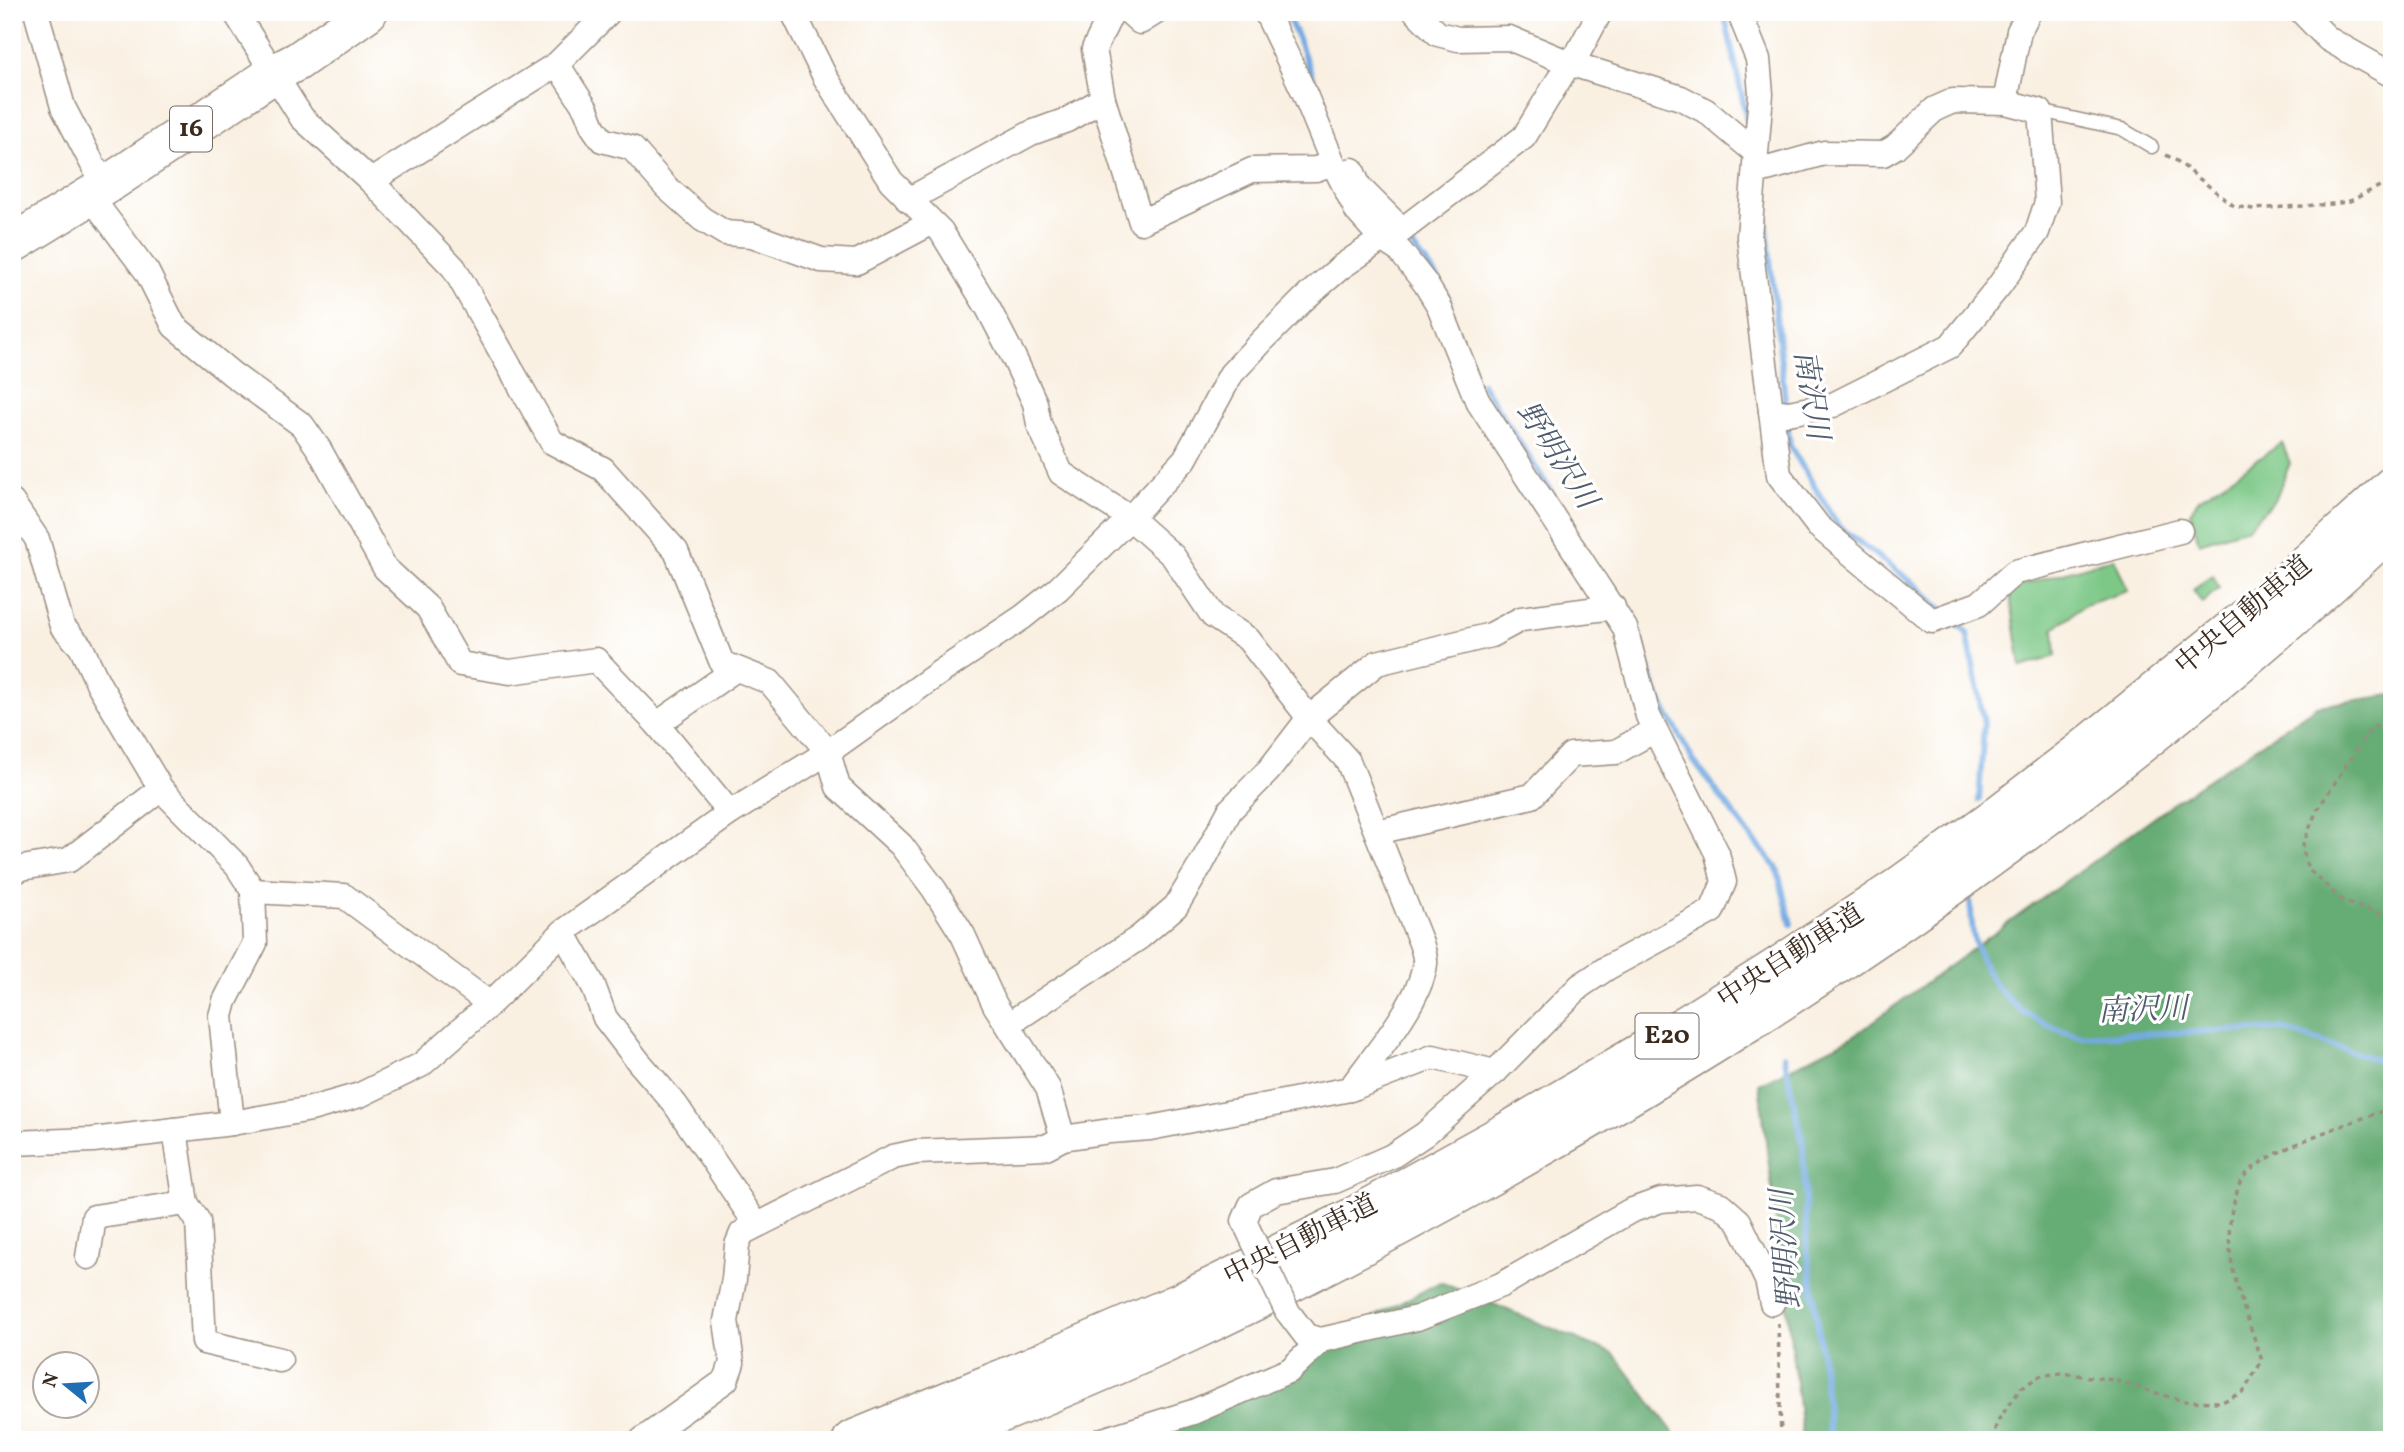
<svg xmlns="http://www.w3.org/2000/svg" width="2404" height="1452" font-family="Vollkorn,'Noto Serif JP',serif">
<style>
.green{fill:#7dc887;stroke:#5c7952;stroke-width:2}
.forest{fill:#66ac74;stroke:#506b49;stroke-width:2}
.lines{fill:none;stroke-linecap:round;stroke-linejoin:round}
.stream{stroke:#73aae2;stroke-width:6}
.lane-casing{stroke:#9a8d80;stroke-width:15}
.street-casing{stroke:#9a8d80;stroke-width:27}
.primary-casing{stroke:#9a8d80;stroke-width:41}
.highway-casing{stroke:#9a8d80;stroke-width:41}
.path{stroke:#9a8d80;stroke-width:3.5;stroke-dasharray:5 5;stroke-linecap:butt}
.lane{stroke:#fff;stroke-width:12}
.street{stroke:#fff;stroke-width:24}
.primary{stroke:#fff;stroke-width:38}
.highway{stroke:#fff;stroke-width:38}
.street-bridge-casing{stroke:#9a8d80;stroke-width:27;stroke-linecap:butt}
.street-bridge{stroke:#fff;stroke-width:24}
.labels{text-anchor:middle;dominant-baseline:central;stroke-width:6;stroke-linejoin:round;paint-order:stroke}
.shield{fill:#fff;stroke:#766a62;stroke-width:2}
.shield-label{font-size:26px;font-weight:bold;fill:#3b2a1e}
.street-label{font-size:28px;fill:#3b2a1e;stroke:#fff}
.water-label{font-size:30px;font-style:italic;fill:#515d6c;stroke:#fff}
</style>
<rect width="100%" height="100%" fill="#fff"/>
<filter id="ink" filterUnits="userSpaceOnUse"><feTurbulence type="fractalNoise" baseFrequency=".0143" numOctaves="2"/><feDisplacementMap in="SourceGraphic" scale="14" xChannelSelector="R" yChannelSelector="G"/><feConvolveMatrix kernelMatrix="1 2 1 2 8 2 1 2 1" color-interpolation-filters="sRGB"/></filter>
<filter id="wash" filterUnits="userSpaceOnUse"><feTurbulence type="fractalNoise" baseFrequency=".00686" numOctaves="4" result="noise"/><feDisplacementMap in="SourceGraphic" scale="28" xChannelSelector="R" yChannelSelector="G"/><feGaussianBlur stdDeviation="1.57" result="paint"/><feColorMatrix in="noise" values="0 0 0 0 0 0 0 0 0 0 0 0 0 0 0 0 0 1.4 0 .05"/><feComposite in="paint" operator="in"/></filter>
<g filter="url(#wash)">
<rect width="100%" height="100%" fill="#f9f0e2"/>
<g class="green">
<path d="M2282,443L2290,463L2275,500L2247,528L2199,543L2190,512L2199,499Z"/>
<path d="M2114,558L2128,591L2085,605L2054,628L2056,656L2021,667L2009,589Z"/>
<path d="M2213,576L2219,588L2202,603L2193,590Z"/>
</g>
<g class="forest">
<path d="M2392,695V1440H1803L1759,1084L1852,1037L2169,806L2317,706Z"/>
<path d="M1440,1282L1614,1354L1679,1440H1142Z"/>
</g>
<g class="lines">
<g class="stream">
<path d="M1285,12L1298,38L1324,110"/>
<path d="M1724,12L1748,124"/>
<path d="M1763,193L1786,409"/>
<path d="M1402,235C1421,255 1440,278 1450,303"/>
<path d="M1482,384L1552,493"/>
<path d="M1787,419L1790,446L1839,527L1917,586L1943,611"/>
<path d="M1613,587L1635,620L1655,691L1693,760L1751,837L1777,868L1791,924"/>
<path d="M1953,620L1967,633L1984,723L1979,800"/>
<path d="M1970,901C1972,915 1971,932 1976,945C1992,997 2028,1021 2078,1036L2282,1029L2392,1065"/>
<path d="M1784,1055L1803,1144L1807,1247L1821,1351L1830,1440"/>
</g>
</g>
</g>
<g filter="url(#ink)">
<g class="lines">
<defs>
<path id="lane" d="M2040,111L2122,129L2152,147"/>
<g id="street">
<path d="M36,12L63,107L104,186"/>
<path d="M235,12L302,118L371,181L454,268L552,442L603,469L676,551L722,663L770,682L828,752L838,787L901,845L934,889L963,935L995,1005L1048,1088L1063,1138"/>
<path d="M793,12L825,77L891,181L941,231L988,308L1014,358L1035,403L1039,424L1061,473L1130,518L1173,556L1213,616L1248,639L1309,718L1348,761L1421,943C1423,949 1426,958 1425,964C1420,1003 1373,1057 1350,1089"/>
<path d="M1129,12L1140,22L1156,12"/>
<path d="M1416,12L1438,34L1458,39L1509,38L1569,63L1681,98L1706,111L1755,152"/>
<path d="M1739,12L1758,59L1761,94L1749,236L1771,411L1788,413L1833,405L1950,346L1999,286L2037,232L2047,202L2040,111L2005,102L1953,101L1935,109L1895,147L1883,154L1824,153L1767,169L1755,163"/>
<path d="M2302,12L2328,39L2392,75"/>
<path d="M557,64L586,109L593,127L602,140L632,148L666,187L702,219L725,233L752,235L821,260L857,262L931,223"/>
<path d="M1103,99L1141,222L1252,170L1316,169L1333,163"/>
<path d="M2005,102L2019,31L2029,12"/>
<path d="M1352,170L1359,187L1402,230"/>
<path d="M371,181L557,64L609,12"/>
<path d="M90,196L147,272L174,326L232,374L302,425L319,449L385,568L428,608L460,664L510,672L596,660L657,724L730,813"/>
<path d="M908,200L1031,133L1067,120L1103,99L1094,49L1112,12"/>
<path d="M1771,411L1779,475L1818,526L1932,621L1979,604L2015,572L2180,531"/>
<path d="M12,502L37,539L62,626L81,647L98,683L161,789L237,866L253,891L255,943L225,1001L221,1016L232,1123"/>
<path d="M657,724L736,669"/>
<path d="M1377,832L1532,796L1571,755L1616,752L1655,730"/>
<path d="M12,873L22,868L69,860L161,789"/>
<path d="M253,891L344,896L490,1004"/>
<path d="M563,932L593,985L605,1018L638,1061L675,1104L756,1224"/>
<path d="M1009,1024L1140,937L1176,906L1202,863L1230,810L1269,770L1309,718L1377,663L1491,635L1521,619L1613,607"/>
<path d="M175,1130L186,1203"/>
<path d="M12,1143L93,1140L232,1123L311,1109L360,1095L421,1065L490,1004L563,932L730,813L828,752L939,673L1023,617L1058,589L1130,518L1185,459L1231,374L1262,341L1304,299L1341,267L1382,239L1402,230L1524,137L1569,63L1578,53L1600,12"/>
<path d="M1252,1238L1244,1221L1251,1205L1276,1191L1335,1181L1392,1156L1425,1134L1495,1072L1580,986L1607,968L1712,911L1724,882L1717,853L1648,716L1625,628L1477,400L1439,306L1425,283L1400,251L1382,239L1357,211L1333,163L1304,92L1266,12"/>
<path d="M88,1257L94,1217L186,1203L198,1221L204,1342L280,1360"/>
<path d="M1287,1311L1306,1336L1321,1340"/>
<path d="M642,1440L726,1380L732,1363L726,1321L734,1279L737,1245L742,1233L893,1157L916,1152L1046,1147L1063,1138L1110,1131L1150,1128L1350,1089L1433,1057L1495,1072"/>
<path d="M1103,1440L1193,1412L1290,1370L1321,1340L1417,1318L1501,1285L1630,1211L1661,1200L1697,1197L1721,1205L1739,1221L1767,1280L1772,1303"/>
</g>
<path id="primary" d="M12,244L90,196L275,73L298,61L368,12"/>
<g id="highway">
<path d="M852,1440L1011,1375L1183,1301L1349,1219L1503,1134L1660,1041L1777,967L1898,887L1991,820L2081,751L2258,608L2392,486"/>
<path d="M935,1440C1024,1404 1113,1369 1199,1328C1291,1285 1380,1237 1469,1188C1800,1005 2115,787 2392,528"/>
</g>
</defs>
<use href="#lane" class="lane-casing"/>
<use href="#street" class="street-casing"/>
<use href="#primary" class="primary-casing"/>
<use href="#highway" class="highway-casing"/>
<g class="path">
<path d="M2166,155L2177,161L2234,206L2253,209L2334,204L2350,201L2392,180"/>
<path d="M2392,711L2367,734L2317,810L2303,844L2305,862L2310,871L2344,902L2392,917"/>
<path d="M1778,1323L1781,1440"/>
<path d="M1992,1440L1997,1422L2021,1388L2040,1376L2062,1373L2113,1380L2183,1401L2222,1402L2243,1392L2262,1361C2246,1310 2217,1253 2235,1199C2237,1193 2238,1184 2242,1179C2263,1150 2356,1121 2392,1108"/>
</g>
<use href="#lane" class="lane"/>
<use href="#street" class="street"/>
<use href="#primary" class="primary"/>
<use href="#highway" class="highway"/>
<defs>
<path id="street-bridge" d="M1252,1238L1287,1311"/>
</defs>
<use href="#street-bridge" class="street-bridge-casing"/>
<use href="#street-bridge" class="street-bridge"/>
</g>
</g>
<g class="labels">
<g class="shield">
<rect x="170" y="106.5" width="42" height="45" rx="5"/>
<rect x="1635.5" y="1013.5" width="63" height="45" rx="5"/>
</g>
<g class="shield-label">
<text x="191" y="129">16</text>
<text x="1667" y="1036">E20</text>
</g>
<g class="street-label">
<text transform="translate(2244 616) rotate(-40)">中央自動車道</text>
<text transform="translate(1791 957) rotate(-33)">中央自動車道</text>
<text transform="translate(1301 1241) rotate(-27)">中央自動車道</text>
</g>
<g class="water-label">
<text transform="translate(1810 395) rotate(81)">南沢川</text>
<text transform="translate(1556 456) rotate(57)">野明沢川</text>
<text transform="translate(2143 1011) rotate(-2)">南沢川</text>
<text transform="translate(1787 1249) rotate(-94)">野明沢川</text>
</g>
</g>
<rect width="2404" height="1452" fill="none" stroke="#fff" stroke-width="42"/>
<g transform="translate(66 1385) rotate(288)"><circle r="33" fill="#ffffff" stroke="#b1aaa5" stroke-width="2"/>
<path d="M0-5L12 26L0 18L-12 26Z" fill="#1f6fb2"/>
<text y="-10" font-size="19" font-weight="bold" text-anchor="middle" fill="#3b2a1e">N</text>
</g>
</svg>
